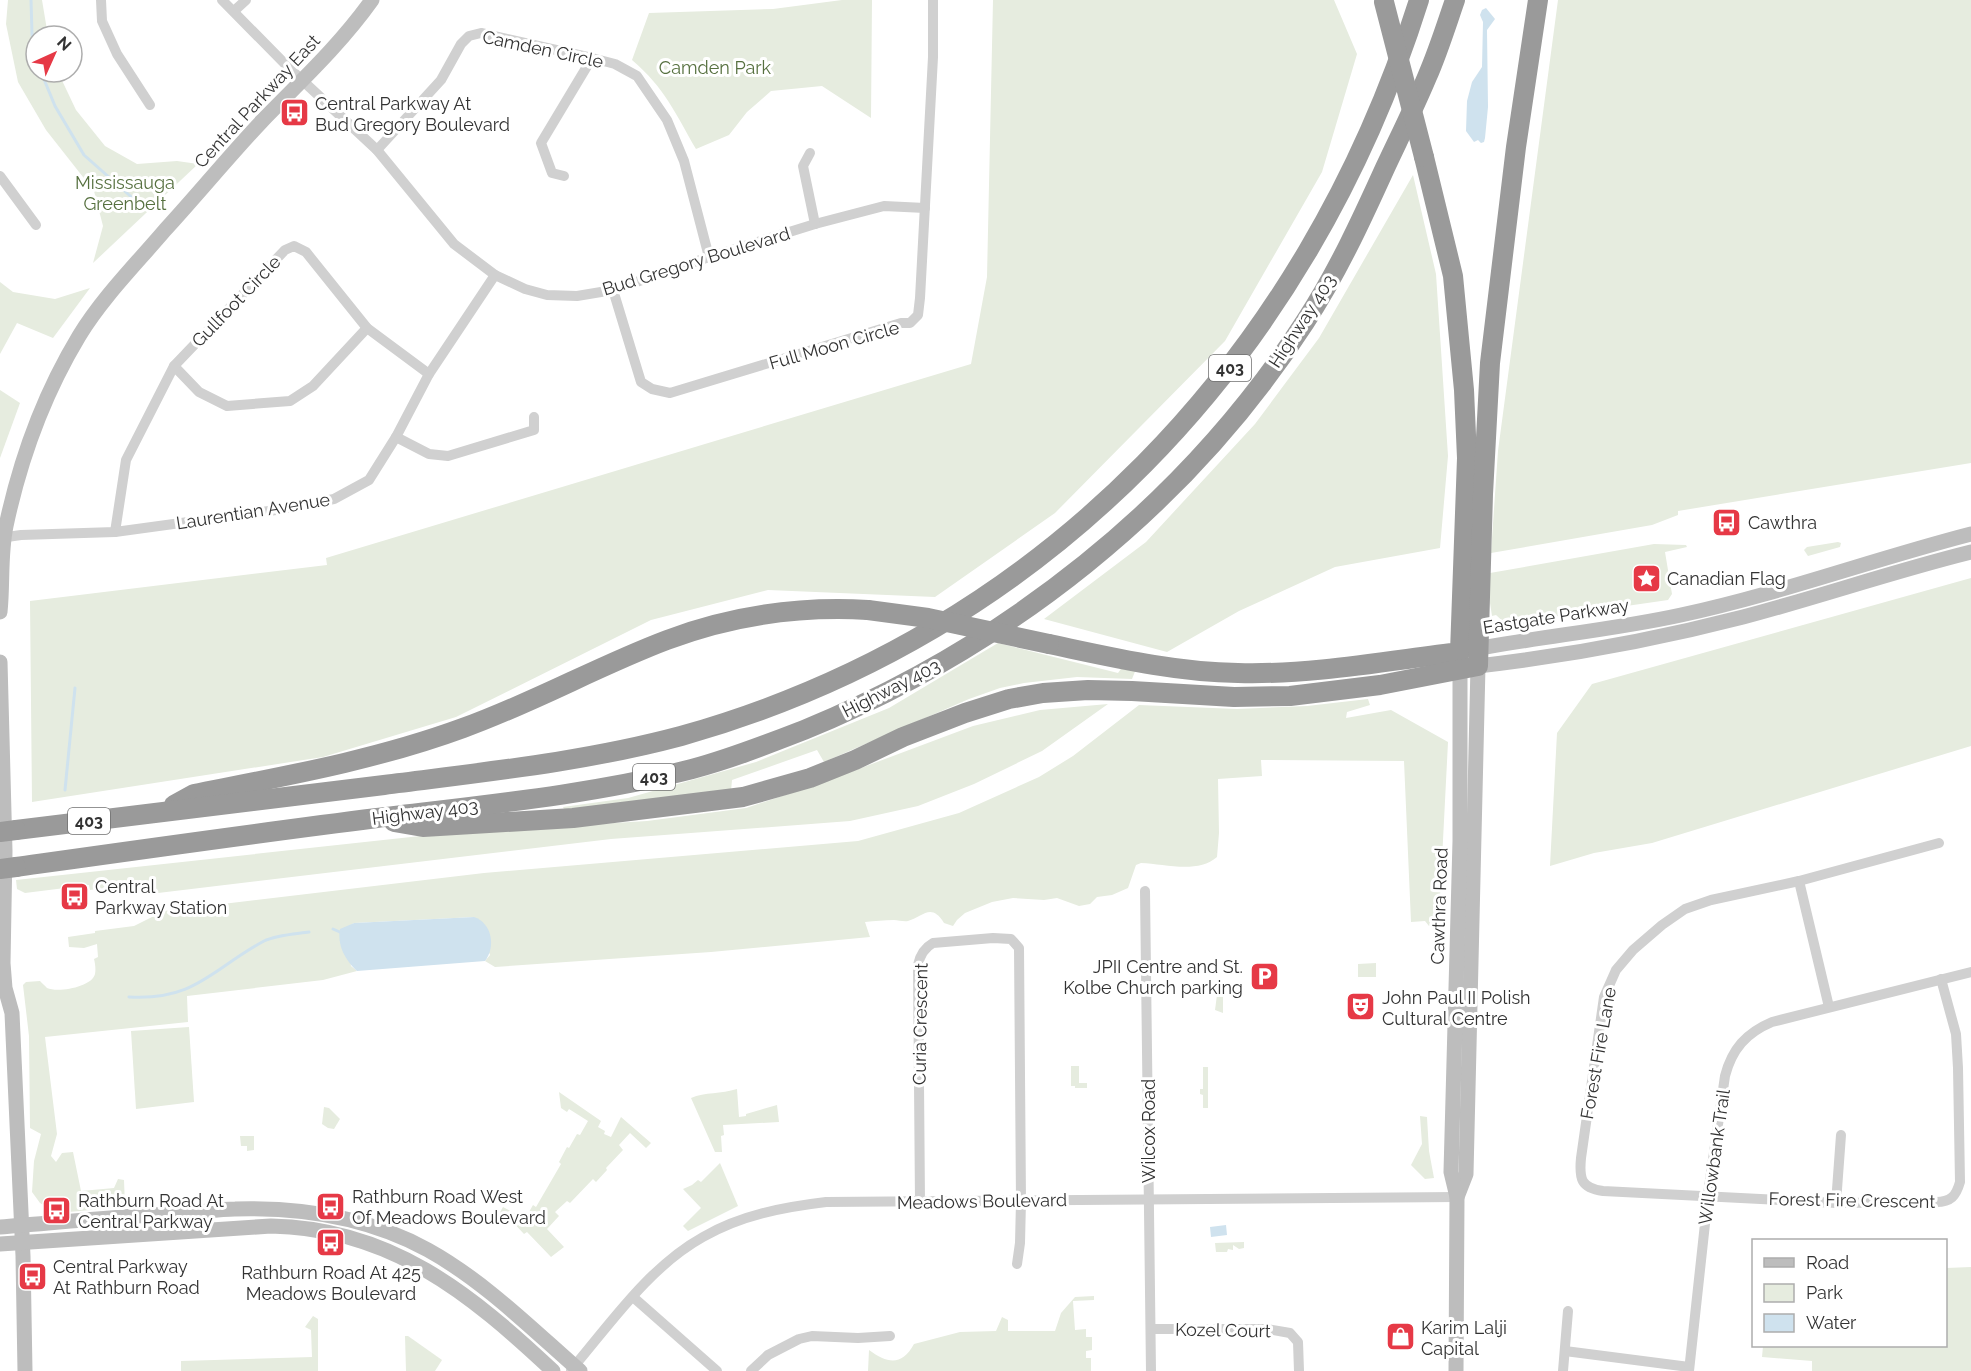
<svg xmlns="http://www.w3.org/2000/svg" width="1971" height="1371" font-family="Raleway,sans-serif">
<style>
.green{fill:#e6ecdf}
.water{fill:#cfe2ee}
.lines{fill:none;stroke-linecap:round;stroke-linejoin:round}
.stream{stroke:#cfe2ee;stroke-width:3}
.street{stroke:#d0d0d0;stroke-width:10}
.secondary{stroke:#bdbdbd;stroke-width:15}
.highway{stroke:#9a9a9a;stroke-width:20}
.highway-bridge{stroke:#9a9a9a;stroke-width:20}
.labels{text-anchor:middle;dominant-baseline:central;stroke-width:6;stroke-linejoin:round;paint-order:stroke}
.shield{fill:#fff;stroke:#707070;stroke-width:1.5}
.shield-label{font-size:16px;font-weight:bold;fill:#333}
.street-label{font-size:18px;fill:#333;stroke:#fff}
.park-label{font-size:18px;fill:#56703f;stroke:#fff}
.poi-label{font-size:18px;fill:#333;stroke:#fff;text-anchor:start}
</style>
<rect width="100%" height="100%" fill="#fff"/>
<g class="green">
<path d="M8,0H42L48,36H36V72H58L76,110L105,146L137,164L177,161L198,164L93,263L103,226L94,191L46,130L18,82L6,24Z"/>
<path d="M842,0H872L871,118L822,86L771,91L747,112L729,135L696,149C675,113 665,88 632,60L649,13L773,9Z"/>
<path d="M993,0H1334L1357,54L1322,172L1225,341L1055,513L935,597L768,590L651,620L456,717L323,757L32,802L30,601L327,565L326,558L971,364L987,277Z"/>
<path d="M1558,0H1971V463L1678,511V515L1652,525L1491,553L1498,451Z"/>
<path d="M1413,175L1436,274L1448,456L1440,548L1335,567L1239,611L1167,652L1044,619L1146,542L1255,424L1319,338Z"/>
<path d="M0,282L13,292L55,299L90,288L53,338L17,323L0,354Z"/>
<path d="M0,390L20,403L0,458Z"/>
<path d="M1838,542L1841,543L1840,547L1808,556L1804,550L1807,547Z"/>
<path d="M1654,544L1686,545L1687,547L1665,552L1672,594L1668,600L1564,615L1527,622L1518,628L1507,625L1496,615L1492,616L1490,603V573Z"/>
<path d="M1971,578V746L1652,843L1594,853L1550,866L1557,733L1592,684Z"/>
<path d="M998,643L1118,673L1123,666L1136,669L1132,679L1077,677L1024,683L1000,688L969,699L824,762L817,750L732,780L731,791L565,811L563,807L628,798L756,762L889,708Z"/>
<path d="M1368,699L1370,705L1347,712L1346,718L1391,710L1448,742L1439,919L1435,925L1429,926L1425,921L1411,922L1404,761L1261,760L1262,776L1218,779L1219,833L1217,857C1198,874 1165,864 1141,863L1136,865L1128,888L1112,895L1097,897L1090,904L1079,906L1057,898L1044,900L1013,898L992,902L965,913L957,920L953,926L944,923C931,902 923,917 908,921C904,922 898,920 894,920C884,920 875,921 865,922L870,937L711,952L495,967L485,961L490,955L474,917L354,923L345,928L351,966L357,971L323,980L187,996L188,1022L45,1037L57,1134L51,1156L56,1162L62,1153L73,1152L81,1191L114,1188L118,1179L124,1180L125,1207L57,1213L40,1203L32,1192L34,1161L41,1134L30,1128L29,1036L23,985L26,982L40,981C42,983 45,986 47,988C58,993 92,987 95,974C96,969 95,963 94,959L98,957L97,944L84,948L69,947L68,937L95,933V931L134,926L164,911L484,873L858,841L959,813L1039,777L1073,756L1139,705L1237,709L1307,706Z"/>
<path d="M1108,704L1042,751L974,784L918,806L850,821L611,839L158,893L129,890L128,885L90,890L89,885L25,893L17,889L16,880L448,833L647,821L746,808L821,783L973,726L1040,710Z"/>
<path d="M1376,963V977H1358V964Z"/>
<path d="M1219,980H1223V1013L1215,1010Z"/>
<path d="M189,1027L194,1102L136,1109L131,1031Z"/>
<path d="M1071,1066H1079V1083H1087V1088H1075V1086H1071Z"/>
<path d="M1203,1067H1208V1108H1203V1095L1200,1094V1089H1203Z"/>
<path d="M737,1089L739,1117L746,1116V1114L777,1105L779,1122L723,1125L724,1135L721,1136L722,1152H715L691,1098C705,1092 721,1094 737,1089Z"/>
<path d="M559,1092L601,1121L598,1127L605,1131L604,1134L611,1137L621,1117L651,1143L646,1148L630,1133L619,1145L623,1150L606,1168L607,1170L596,1182L593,1179L570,1203L567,1201L555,1212L559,1216L547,1229L564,1247L551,1257L527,1232L524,1234L508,1217L505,1220L499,1214L503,1207L525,1219L533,1205L536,1207L561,1164L559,1162L567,1147L569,1148L577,1134L580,1135L588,1121L569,1109L567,1112L561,1108Z"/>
<path d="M324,1107L329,1108L340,1119L334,1129L328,1128L322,1124Z"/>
<path d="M1420,1116L1427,1117L1429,1151L1434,1178L1425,1179L1411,1165L1422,1144Z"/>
<path d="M240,1136H254V1150L247,1151V1146H241Z"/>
<path d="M720,1163L738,1206L688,1231L683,1226L701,1208L683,1189L692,1185L698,1180L701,1182Z"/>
<path d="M1244,1242V1248L1239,1249L1233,1245V1250L1228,1249L1227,1252H1216L1215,1243Z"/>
<path d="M1971,1267V1371H1812V1361L1762,1357L1763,1346H1946V1268Z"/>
<path d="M1094,1296V1300L1073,1301L1075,1330L1086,1329V1337H1092V1350L1086,1351V1358H1091V1371H868L869,1350C888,1364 902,1366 914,1344L960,1332L996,1331L1002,1317L1008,1320V1331H1055L1061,1313L1075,1297Z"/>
<path d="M313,1316L318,1319V1371H181V1361L312,1357L311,1330L305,1327Z"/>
<path d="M405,1336H408L442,1360L435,1371H406Z"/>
</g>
<g class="water">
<path d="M1486,8L1495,19L1487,30L1488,107L1485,138L1484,142L1481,143L1478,140L1474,142L1466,131L1467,101L1472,82L1482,67L1483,22L1480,15L1482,10Z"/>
<path d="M474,917C492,923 496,947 485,961L357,971C345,960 337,945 340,929L354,923Z"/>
<path d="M1226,1225L1227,1235L1211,1237L1210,1227Z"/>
</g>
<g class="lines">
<g class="stream">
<path d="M31,0L32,34L36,60"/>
<path d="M41,72L55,106L84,155L137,202"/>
<path d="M65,790L75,688"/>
<path d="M333,929L342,933"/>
<path d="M129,997C195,1001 212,969 264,941C276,935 295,934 309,932"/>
</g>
<g class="street">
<path d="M101,0L102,21L117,54L150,105"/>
<path d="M222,0L288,67L377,150L454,244L495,275L525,289L547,295L577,296L613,290L709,257L815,224L884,206L925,208"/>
<path d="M234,11L246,0"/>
<path d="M377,150L441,80L461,44L469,36L481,33L592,58L615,64L637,76L667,120L684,161L709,257"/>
<path d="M810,153L803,166L815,224"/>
<path d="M0,176L36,225"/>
<path d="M564,176L552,173L541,143L592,58"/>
<path d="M613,290L641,382L652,389L670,393L901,323H910L918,315L920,298L933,57V0"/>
<path d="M174,366L199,392L227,406L290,401L313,386L367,328"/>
<path d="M396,437L429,454L448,456L534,430V417"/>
<path d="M115,532L126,460L174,366L285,250L294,246L306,252L367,328L429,374"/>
<path d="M0,538L21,535L115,532L276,510L334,499L369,480L396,437L429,374L495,275"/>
<path d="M1939,843L1799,881L1711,900L1685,909L1662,925L1633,950L1616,970L1604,997L1581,1158C1579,1179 1581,1188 1603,1191L1836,1203L1936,1202C1951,1202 1956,1196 1960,1182L1958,1068L1956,1034L1941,979"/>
<path d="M1799,881L1829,1007"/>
<path d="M1145,891L1151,1371"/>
<path d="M920,1202L918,965C920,955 924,948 933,943L993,938L1011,939L1019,948L1021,1201L1020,1243L1017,1264"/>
<path d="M1836,1203L1841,1135"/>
<path d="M633,1297L717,1371"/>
<path d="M1151,1329H1267L1290,1333L1298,1342L1299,1371"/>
<path d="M1565,1351L1689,1367"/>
<path d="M571,1370C611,1323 649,1267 703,1237C741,1215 784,1207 826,1202L1457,1197"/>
<path d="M751,1371L768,1355L799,1339L812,1336L858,1338L890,1336"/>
<path d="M1563,1371L1568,1311"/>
<path d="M1689,1371L1709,1187L1725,1076C1732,1049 1746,1033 1772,1022L1971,972"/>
</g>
<g class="secondary">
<path d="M0,612C3,584 0,555 6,526C20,460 44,394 79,336C103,297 136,264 165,230C198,194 229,156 262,121C300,82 340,45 372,0"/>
<path d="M0,662L5,851L3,963L5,988L12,1013L23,1256L25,1371"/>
<path d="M1457,1197L1466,1174L1478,666C1565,656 1658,639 1743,617C1819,597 1894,571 1971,552"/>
<path d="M0,1227C62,1222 123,1216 185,1213C202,1212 219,1209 235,1209C303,1207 368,1217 428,1250C484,1281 532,1329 580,1371"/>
<path d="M0,1244L271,1226C390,1228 470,1293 553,1371"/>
<path d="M1456,1371L1457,1197L1451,1172L1460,841V652C1533,637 1608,631 1681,615C1779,594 1874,559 1971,534"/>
</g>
<g class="highway">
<path d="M1049,644C1111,657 1174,672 1238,673C1312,675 1386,661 1460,652L1467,458L1464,390L1453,276L1424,157"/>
<path d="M174,805L194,794C285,776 376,760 463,728C533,703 598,666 667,640C731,616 799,606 868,610"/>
<path d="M394,822L423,827L573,818L743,797L810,778L855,760L903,737L965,713L1009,699L1043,693L1088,690L1132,691L1234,697L1290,696L1380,685L1478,666L1483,494L1490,363L1516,147L1538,0"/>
<path d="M16,830C138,815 261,800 384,785C484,772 584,762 681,736C1045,634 1307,357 1419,0"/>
<path d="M16,867C137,850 257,833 377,818C482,805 590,795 692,769C730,759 768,744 804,730C1006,647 1186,506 1305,322C1337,273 1361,221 1385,168C1399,138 1414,108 1427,77C1438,52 1446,26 1455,0"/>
</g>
<g class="highway-bridge">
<path d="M1384,2L1424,157"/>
<path d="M868,610L928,618L1049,644"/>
<path d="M0,832L16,830"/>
<path d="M0,869L16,867"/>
</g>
</g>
<defs>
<symbol id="bus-square" viewBox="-11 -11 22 22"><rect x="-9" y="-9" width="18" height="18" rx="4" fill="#e63946" stroke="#fff"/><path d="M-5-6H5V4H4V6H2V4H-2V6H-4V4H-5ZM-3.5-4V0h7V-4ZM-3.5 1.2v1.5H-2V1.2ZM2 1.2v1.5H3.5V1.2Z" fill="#fff"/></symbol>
<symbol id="sight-square" viewBox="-11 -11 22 22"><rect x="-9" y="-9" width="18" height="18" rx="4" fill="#e63946" stroke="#fff"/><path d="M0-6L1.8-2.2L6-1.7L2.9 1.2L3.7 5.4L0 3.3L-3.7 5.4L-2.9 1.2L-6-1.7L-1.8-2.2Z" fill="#fff"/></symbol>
<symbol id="parking-square" viewBox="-11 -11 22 22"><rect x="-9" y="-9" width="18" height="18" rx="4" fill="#e63946" stroke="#fff"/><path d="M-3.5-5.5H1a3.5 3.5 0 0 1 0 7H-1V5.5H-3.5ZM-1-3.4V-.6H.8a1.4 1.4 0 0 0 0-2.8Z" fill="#fff"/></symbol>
<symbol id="theatre-square" viewBox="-11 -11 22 22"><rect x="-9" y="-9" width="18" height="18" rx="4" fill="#e63946" stroke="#fff"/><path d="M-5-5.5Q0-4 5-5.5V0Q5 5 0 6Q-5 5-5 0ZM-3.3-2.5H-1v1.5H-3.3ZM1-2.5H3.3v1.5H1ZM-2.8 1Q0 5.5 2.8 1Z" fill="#fff"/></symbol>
<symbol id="shop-square" viewBox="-11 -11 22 22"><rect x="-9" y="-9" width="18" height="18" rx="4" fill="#e63946" stroke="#fff"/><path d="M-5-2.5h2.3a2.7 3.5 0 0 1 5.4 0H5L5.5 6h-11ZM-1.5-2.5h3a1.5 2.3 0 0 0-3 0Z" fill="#fff"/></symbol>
</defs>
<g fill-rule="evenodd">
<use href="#bus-square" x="278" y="96" width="33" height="33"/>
<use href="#bus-square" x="1710" y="506" width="33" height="33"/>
<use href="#sight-square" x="1630" y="562" width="33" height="33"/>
<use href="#bus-square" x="58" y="880" width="33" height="33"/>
<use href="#parking-square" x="1248" y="960" width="33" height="33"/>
<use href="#theatre-square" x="1344" y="990" width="33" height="33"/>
<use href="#bus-square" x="314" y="1190" width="33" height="33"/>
<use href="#bus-square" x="40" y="1194" width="33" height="33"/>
<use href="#bus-square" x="314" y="1226" width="33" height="33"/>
<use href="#bus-square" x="16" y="1260" width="33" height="33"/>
<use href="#shop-square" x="1384" y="1320" width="33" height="33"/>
</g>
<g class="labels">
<g class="shield">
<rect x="1209" y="355" width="42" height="26" rx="4.5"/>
<rect x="633" y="764" width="42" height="26" rx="4.5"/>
<rect x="68" y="808" width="42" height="26" rx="4.5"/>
</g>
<g class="shield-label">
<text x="1230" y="368">403</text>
<text x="654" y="777">403</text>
<text x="89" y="821">403</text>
</g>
<g class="street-label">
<text transform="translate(543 49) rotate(12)">Camden Circle</text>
<text transform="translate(257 101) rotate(-47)">Central Parkway East</text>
<text transform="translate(696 261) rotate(-17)">Bud Gregory Boulevard</text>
<text transform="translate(236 301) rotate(-46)">Gullfoot Circle</text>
<text transform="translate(1302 321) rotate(-57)">Highway 403</text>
<text transform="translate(834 345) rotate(-16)">Full Moon Circle</text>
<text transform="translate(253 511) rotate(-9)">Laurentian Avenue</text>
<text transform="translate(1556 616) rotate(-9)">Eastgate Parkway</text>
<text transform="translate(891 688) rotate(-27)">Highway 403</text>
<text transform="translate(425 812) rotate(-7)">Highway 403</text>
<text transform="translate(1439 906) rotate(-88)">Cawthra Road</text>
<text transform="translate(920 1024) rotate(-89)">Curia Crescent</text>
<text transform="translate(1598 1053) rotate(-80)">Forest Fire Lane</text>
<text transform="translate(1148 1131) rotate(-90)">Wilcox Road</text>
<text transform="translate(1714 1157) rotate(-82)">Willowbank Trail</text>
<text transform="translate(1852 1200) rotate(1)">Forest Fire Crescent</text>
<text transform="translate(982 1201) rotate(-1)">Meadows Boulevard</text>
<text transform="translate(1223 1330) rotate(1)">Kozel Court</text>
</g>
<g class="park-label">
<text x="715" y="67">Camden Park</text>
<text x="125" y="182">Mississauga<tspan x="125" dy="21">Greenbelt</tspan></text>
</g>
<g class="poi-label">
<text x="315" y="103">Central Parkway At<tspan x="315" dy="21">Bud Gregory Boulevard</tspan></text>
<text x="1748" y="522">Cawthra</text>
<text x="1667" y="578">Canadian Flag</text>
<text x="95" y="886">Central<tspan x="95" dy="21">Parkway Station</tspan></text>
<text x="1243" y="966" text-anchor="end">JPII Centre and St.<tspan x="1243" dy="21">Kolbe Church parking</tspan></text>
<text x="1382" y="997">John Paul II Polish<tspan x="1382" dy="21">Cultural Centre</tspan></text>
<text x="352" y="1196">Rathburn Road West<tspan x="352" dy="21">Of Meadows Boulevard</tspan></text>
<text x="78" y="1200">Rathburn Road At<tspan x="78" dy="21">Central Parkway</tspan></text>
<text x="53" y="1266">Central Parkway<tspan x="53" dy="21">At Rathburn Road</tspan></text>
<text x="331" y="1272" text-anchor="middle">Rathburn Road At 425<tspan x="331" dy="21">Meadows Boulevard</tspan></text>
<text x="1421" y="1327">Karim Lalji<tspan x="1421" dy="21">Capital</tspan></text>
</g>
</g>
<rect x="1752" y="1239" width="195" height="108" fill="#ffffff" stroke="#adadad" stroke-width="1.5"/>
<rect x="1764" y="1258" width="30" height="9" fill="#bdbdbd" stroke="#adadad" stroke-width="1.5"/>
<text x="1806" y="1269" font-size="18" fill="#333333">Road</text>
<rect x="1764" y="1284" width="30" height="18" fill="#e6ecdf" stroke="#adadad" stroke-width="1.5"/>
<text x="1806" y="1299" font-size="18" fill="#333333">Park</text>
<rect x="1764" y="1314" width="30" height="18" fill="#cfe2ee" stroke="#adadad" stroke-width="1.5"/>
<text x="1806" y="1329" font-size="18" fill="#333333">Water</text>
<g transform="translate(54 54) rotate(45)"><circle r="28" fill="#ffffff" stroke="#adadad" stroke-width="1.5"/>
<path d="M0-4.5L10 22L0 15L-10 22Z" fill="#e63946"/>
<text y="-9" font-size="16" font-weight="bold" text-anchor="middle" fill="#333333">N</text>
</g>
</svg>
